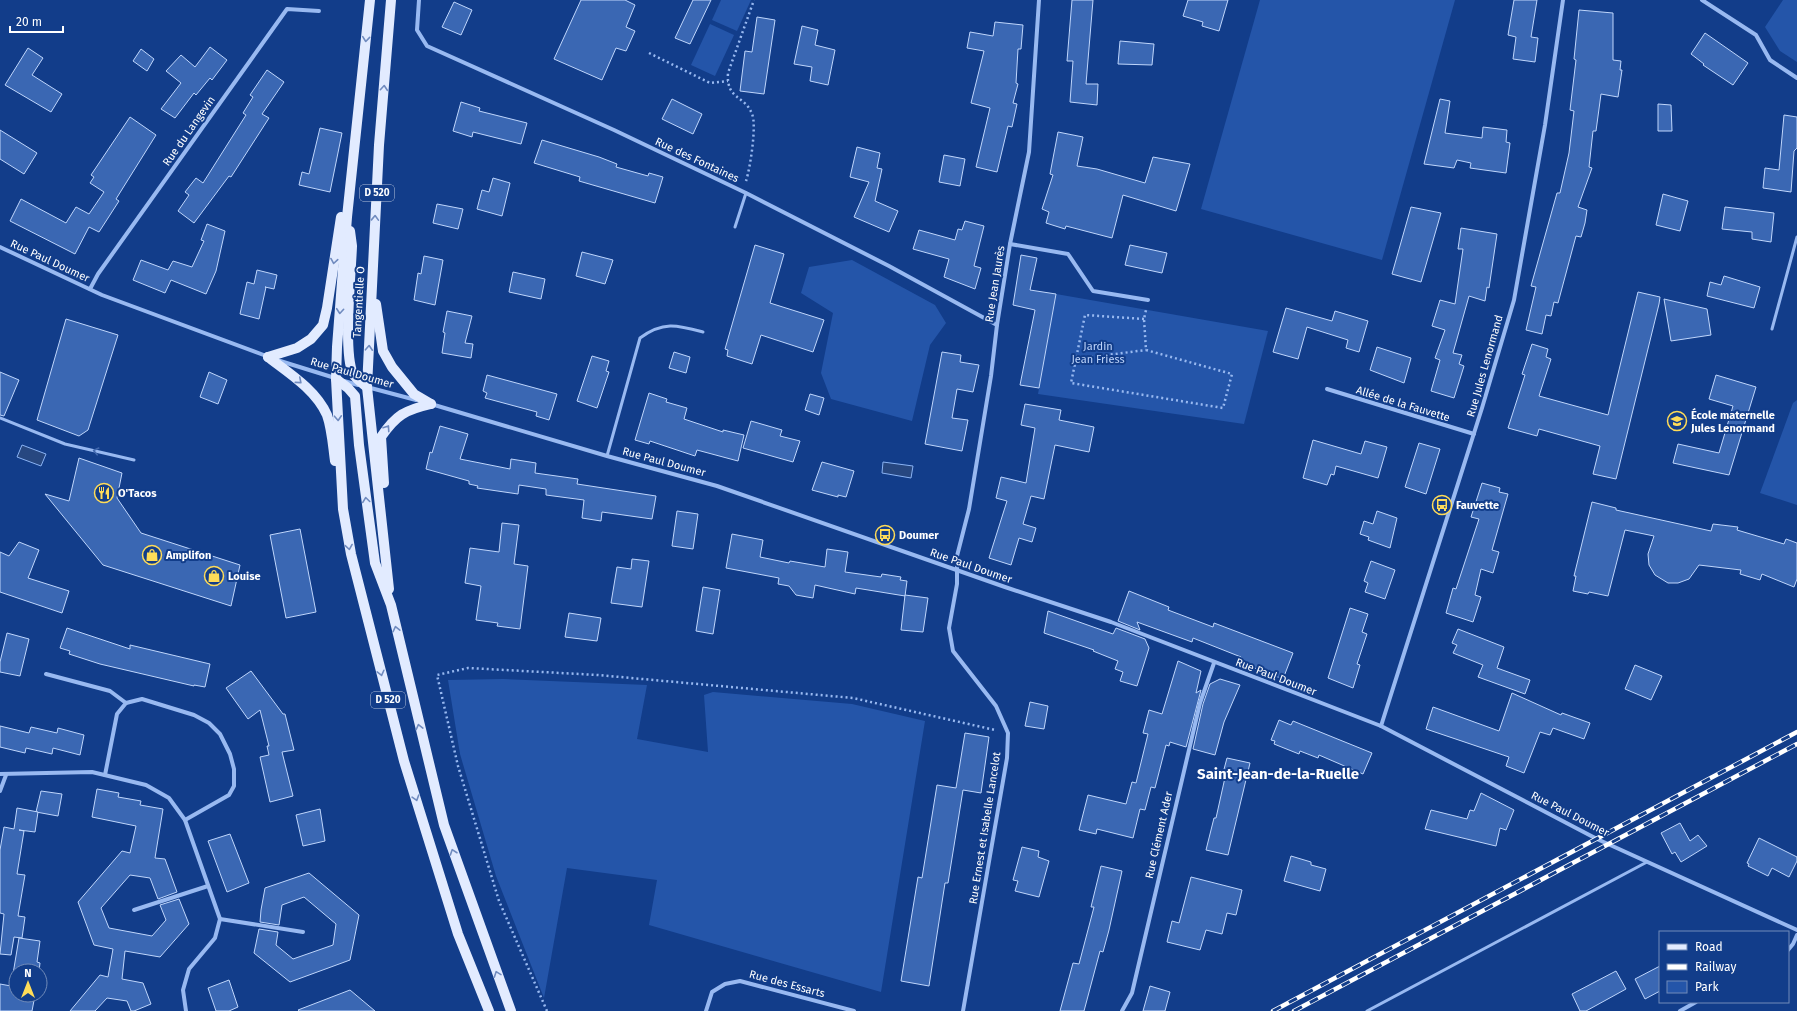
<svg xmlns="http://www.w3.org/2000/svg" width="1797" height="1011" font-family="'Fira Sans',sans-serif">
<style>
.green{fill:#2455a9}
.water{fill:#274780;stroke:#8ab3f4}
.building{fill:#3a67b3;stroke:#bfd6fc}
.lines{fill:none;stroke-linecap:round;stroke-linejoin:round}
.path{stroke:#98b9f1;stroke-width:2.5;stroke-dasharray:2 3;stroke-linecap:butt}
.lane{stroke:#98b9f1;stroke-width:3}
.street{stroke:#98b9f1;stroke-width:4}
.primary{stroke:#e2ebff;stroke-width:10}
.rail-casing{stroke:#fff;stroke-width:4.5}
.rail{stroke:#123d8a;stroke-width:3;stroke-dasharray:9;stroke-linecap:butt}
.oneway{stroke:#708bbf}
.oneway2{stroke:#4168ae}
.labels{text-anchor:middle;dominant-baseline:central;stroke-width:4;stroke-linejoin:round;paint-order:stroke}
.shield{fill:#123d8a;stroke:#b8c5dc;stroke-width:1}
.shield-label{font-size:10px;font-weight:bold;fill:#fff}
.street-label{font-size:11px;fill:#fff;stroke:#123d8a}
.park-label{font-size:11px;fill:#bfd6fc;stroke:#123d8a}
.poi-label{font-size:11px;font-weight:bold;fill:#fff;stroke:#123d8a;text-anchor:start}
.district-label{font-size:15px;font-weight:bold;fill:#fff;stroke:#123d8a}
</style>
<rect width="100%" height="100%" fill="#123d8a"/>
<g class="green">
<path d="M721,0H751L737,31L712,20Z"/>
<path d="M1260,0H1455L1382,260L1201,209Z"/>
<path d="M1783,0H1797V62L1780,51L1765,27Z"/>
<path d="M710,24L734,35L715,76L691,65Z"/>
<path d="M852,260L935,305L946,323L930,345L912,421L831,399L821,373L833,313L801,293L809,267Z"/>
<path d="M1056,294L1268,331L1244,424L1038,394Z"/>
<path d="M1797,400V505L1760,493L1793,403Z"/>
<path d="M503,679L647,685L637,739L708,752L704,695L713,692L852,704L925,721L881,992L649,925L657,880L567,868L544,998L496,876L460,754L448,680Z"/>
</g>
<g class="water">
<path d="M22,445L46,454L41,466L17,457Z"/>
<path d="M883,462L913,466L911,478L882,473Z"/>
</g>
<g class="building">
<path d="M581,0H625L635,5L626,27L635,31L626,51L616,48L602,80L554,59Z"/>
<path d="M693,0H711L690,44L675,38Z"/>
<path d="M1072,0H1093L1086,84H1098L1097,105L1070,102L1073,61H1067Z"/>
<path d="M1188,0H1228L1219,31L1202,26L1203,22L1183,16Z"/>
<path d="M1514,0H1537L1531,37L1538,38L1535,62L1513,59L1516,37L1508,35Z"/>
<path d="M454,2L472,10L461,35L442,27Z"/>
<path d="M1579,10L1613,13V60L1621,61L1620,70H1622L1618,97L1601,94L1596,131H1593L1589,167L1592,168L1578,207L1587,210L1585,223L1581,237L1576,236L1558,303L1554,302L1551,316L1546,315L1542,334L1526,330L1536,287L1531,286L1557,193H1560L1569,153L1574,111L1570,110L1576,60L1574,59Z"/>
<path d="M757,17L775,20L764,94L740,91L745,51L752,52Z"/>
<path d="M995,22L1023,25L1021,49H1018L1016,83L1018,84L1013,103L1017,104L1012,127L1008,126L997,172L976,167L990,108L971,103L984,51L967,48L970,32L993,36Z"/>
<path d="M802,26L818,30L815,45L835,50L828,85L810,81L812,67L794,64Z"/>
<path d="M1705,33L1748,63L1733,85L1703,65L1704,64L1691,54Z"/>
<path d="M1120,41L1154,44L1152,65L1118,64Z"/>
<path d="M210,47L227,60L212,80L210,78L196,95L194,93L175,118L161,109L181,83L166,71L181,55L195,67Z"/>
<path d="M28,48L43,58L32,75L62,94L51,112L5,85Z"/>
<path d="M141,49L154,59L147,71L133,61Z"/>
<path d="M267,70L284,82L262,114L269,118L231,177L229,176L194,223L178,211L189,195L185,192L196,178L203,183L246,115L243,113L253,97L250,95Z"/>
<path d="M672,99L702,114L693,134L662,119Z"/>
<path d="M1440,99L1450,101L1445,133L1482,138L1483,127L1507,130L1506,142L1510,143L1506,173L1470,168L1471,163L1457,160L1454,168L1424,164Z"/>
<path d="M461,102L480,108L479,111L527,123L521,144L473,132L472,137L453,131Z"/>
<path d="M1658,104L1671,105L1672,131H1658Z"/>
<path d="M1784,115L1797,117V148L1794,151L1791,192L1763,188L1765,168L1779,170Z"/>
<path d="M130,117L156,135L116,199L119,201L99,232L89,227L75,254L10,221L21,199L66,223L76,207L89,214L104,192L90,183L94,177L91,175Z"/>
<path d="M320,128L342,133L330,192L299,185L302,172L309,174Z"/>
<path d="M0,130L37,153L24,174L0,159Z"/>
<path d="M1058,132L1083,137L1077,166L1097,169L1145,183L1153,157L1190,164L1176,211L1123,195L1112,238L1066,226L1065,229L1046,223L1049,212L1042,209L1053,175L1050,174Z"/>
<path d="M542,140L599,157L617,164L616,167L648,176L649,173L663,177L655,203L579,181L580,177L534,163Z"/>
<path d="M857,147L880,153L877,168L882,169L875,201L898,211L889,232L854,217L869,182L850,177Z"/>
<path d="M944,155L965,159L960,186L939,182Z"/>
<path d="M493,178L510,183L502,216L477,209L482,190L489,192Z"/>
<path d="M1663,194L1688,201L1680,231L1656,225Z"/>
<path d="M437,204L463,209L458,229L433,223Z"/>
<path d="M1411,207L1441,213L1421,282L1392,274Z"/>
<path d="M1725,207L1774,213L1771,242L1752,239V232L1722,229Z"/>
<path d="M965,221L984,226L974,266L981,268L975,289L944,277L949,259L913,249L919,230L955,240L958,229L962,230Z"/>
<path d="M207,224L225,231L216,271L206,294L171,280L165,293L133,280L141,260L168,270L173,261L192,267L204,241L201,240Z"/>
<path d="M1461,228L1497,234L1489,288L1487,287L1485,301L1469,296L1453,353L1462,355L1459,364L1464,366L1454,398L1431,391L1440,360L1435,358L1445,330L1432,326L1440,300L1455,304L1463,249H1458Z"/>
<path d="M755,245L784,254L770,303L824,320L813,352L761,335L752,364L727,356L728,350L725,349Z"/>
<path d="M1130,245L1167,253L1162,273L1125,265Z"/>
<path d="M582,252L613,260L605,284L576,276Z"/>
<path d="M1021,255L1037,258L1030,290L1056,294L1039,388L1020,385L1035,310L1013,305Z"/>
<path d="M424,256L443,260L435,305L414,300L418,273L421,274Z"/>
<path d="M257,270L277,275L274,289L265,287H266L259,319L240,314L247,282L254,284Z"/>
<path d="M513,272L545,279L541,299L509,292Z"/>
<path d="M1724,276L1760,287L1754,308L1707,296L1710,282L1721,285Z"/>
<path d="M1638,292L1660,297L1659,304L1616,479L1593,474L1600,446L1539,429L1537,436L1508,428L1525,375L1522,374L1532,344L1548,349L1546,357L1551,359L1539,396L1608,415Z"/>
<path d="M1664,299L1707,309L1711,335L1671,341Z"/>
<path d="M1286,308L1332,321L1335,311L1368,321L1359,352L1346,348L1348,340L1307,327L1298,359L1273,352Z"/>
<path d="M447,311L472,316L465,343L473,344L471,358L442,353L445,333L443,332Z"/>
<path d="M66,319L118,335L88,430L79,436L37,420Z"/>
<path d="M1377,347L1411,358L1404,383L1370,370Z"/>
<path d="M674,352L690,357L686,373L669,368Z"/>
<path d="M942,352L961,355L960,362L979,365L973,392L957,389L952,418L968,420L962,451L925,444Z"/>
<path d="M592,356L609,361L606,371L609,372L597,408L577,401Z"/>
<path d="M0,372L19,380L4,416L0,415Z"/>
<path d="M209,372L227,380L218,404L200,397Z"/>
<path d="M487,375L557,394L549,420L536,416L537,412L485,398L487,393L483,391Z"/>
<path d="M1716,375L1756,387L1729,475L1673,463L1678,444L1719,453L1733,406L1709,399Z"/>
<path d="M649,393L667,399L666,402L687,408L684,419L723,432V430L744,435L738,461L697,450L695,456L650,441L649,444L635,440Z"/>
<path d="M810,394L824,398L819,415L805,410Z"/>
<path d="M1025,404L1061,410L1059,420L1094,427L1089,452L1055,445L1044,499L1031,496L1023,524L1036,528L1032,542L1019,538L1011,565L989,558L1007,501L996,498L1001,477L1026,483L1035,428L1021,425Z"/>
<path d="M751,421L782,430L780,436L800,441L793,462L743,448Z"/>
<path d="M440,426L468,434L460,459L510,469L511,459L536,463L535,473L578,479L577,484L656,496L652,519L602,512L601,521L582,518L584,500L546,495V489L519,485L518,494L477,488L478,486L469,484V481L426,469L430,452L432,453Z"/>
<path d="M1313,440L1361,454L1365,441L1387,447L1378,478L1336,466L1334,475L1331,474L1327,485L1303,478Z"/>
<path d="M1419,443L1440,449L1426,494L1405,487Z"/>
<path d="M79,458L122,473L117,498L141,533L240,565L231,606L103,565L45,494L69,501Z"/>
<path d="M822,462L854,471L846,497L838,495V497L812,490Z"/>
<path d="M1482,483L1500,488L1499,492L1508,494L1492,550L1499,552L1493,573L1481,569L1475,595L1481,597L1473,622L1446,613L1453,588L1456,589L1479,519L1471,517Z"/>
<path d="M1592,502L1616,508V510L1711,531L1713,524L1738,527L1737,530L1784,544L1786,539L1797,543V579L1794,587L1762,574L1760,580L1740,574L1741,570L1699,565L1689,579L1678,583H1668L1655,575L1649,565L1648,554L1654,536L1625,530L1608,596L1589,592L1588,594L1573,591L1576,576H1574Z"/>
<path d="M677,511L698,514L693,549L672,546Z"/>
<path d="M1377,511L1397,518L1390,548L1368,540L1369,537L1360,534L1364,521L1373,524Z"/>
<path d="M502,523L519,525L514,564L528,566L520,629L497,626L498,623L476,620L481,586L465,583L470,548L499,552Z"/>
<path d="M300,529L316,612L286,618L270,535Z"/>
<path d="M732,534L763,540L760,557L789,563L790,561L825,567L827,549L848,552L845,572L881,577L882,574L901,577L900,580L907,581L905,596L856,588L855,594L815,585L813,598L796,595L789,586L778,584L779,578L726,568Z"/>
<path d="M19,542L39,550L28,578L69,591L62,613L0,592V552L9,556Z"/>
<path d="M632,559L649,561L642,607L611,603L617,567L631,569Z"/>
<path d="M1371,561L1395,570L1385,599L1365,592L1368,583L1364,581Z"/>
<path d="M703,587L720,590L713,634L696,631Z"/>
<path d="M1129,591L1169,607L1168,610L1213,627L1214,623L1293,653L1283,679L1239,662L1241,657L1193,638L1192,642L1137,622L1140,630L1118,621Z"/>
<path d="M905,595L928,598L923,632L901,630Z"/>
<path d="M1350,608L1368,614L1362,632L1367,634L1357,664L1360,665L1353,688L1328,678Z"/>
<path d="M1048,611L1113,634L1116,628L1145,639L1149,648L1137,686L1120,681L1123,672L1115,669L1118,661L1093,651L1094,650L1044,633Z"/>
<path d="M569,613L601,618L597,641L565,637Z"/>
<path d="M67,628L130,649V645L210,664L205,687L194,685V686L100,664L69,654L70,651L60,648Z"/>
<path d="M1458,629L1504,647L1497,668L1530,680L1525,694L1478,677L1483,665L1453,653L1457,645L1452,643Z"/>
<path d="M7,633L29,639L20,676L0,672V662Z"/>
<path d="M1178,661L1201,671L1196,693L1201,690L1186,747L1170,742L1169,746L1166,745L1155,788L1151,787L1145,810L1140,809L1133,838L1097,829L1096,834L1079,830L1088,795L1126,804L1132,782L1136,783L1148,734L1143,733L1149,710L1162,714Z"/>
<path d="M1635,665L1662,676L1651,700L1625,689Z"/>
<path d="M251,671L283,714H285L294,750L282,752L293,796L270,802L260,757L269,755L267,746H269L260,710L248,719L226,688Z"/>
<path d="M1220,679L1240,685L1224,722L1215,755L1193,749L1203,704L1210,684Z"/>
<path d="M1512,693L1561,715L1562,713L1590,723L1584,739L1553,728L1550,735L1540,732L1524,773L1506,766L1509,757L1426,729L1433,707L1499,731Z"/>
<path d="M1030,702L1048,706L1044,729L1025,726Z"/>
<path d="M1279,720L1291,725L1293,721L1372,753L1363,774L1319,755L1318,758L1300,751L1299,754L1274,744L1275,741L1271,740Z"/>
<path d="M0,726L29,733L31,727L57,733L58,728L84,735L80,755L53,748L52,754L26,748L25,753L0,747Z"/>
<path d="M965,733L989,737L981,793L963,790L948,883H945L929,986L901,981L918,877L922,878L937,785L956,788Z"/>
<path d="M1227,758L1250,763L1228,855L1206,850L1214,818H1216L1226,773H1223Z"/>
<path d="M97,789L119,793L118,797L141,801L140,805L163,809L155,858L165,859L177,892L158,899L150,878L130,875L101,908L109,928L152,936L166,920L160,905L179,899L189,924L160,957L125,951L122,979L143,983L151,1004L134,1011H131L127,1001L107,998L95,1011H70L100,975L108,977L113,949L94,945L78,902L122,851L130,853L136,826L92,817Z"/>
<path d="M41,791L62,794L58,816L36,812Z"/>
<path d="M1481,793L1514,810L1506,830L1500,828L1496,846L1425,829L1431,810L1467,819L1470,810L1474,811Z"/>
<path d="M17,808L38,812L35,832L19,830L24,831L17,874L25,875L18,916L25,917L22,938L14,937L11,955L0,954L4,914L0,913V850L4,827L14,829Z"/>
<path d="M320,809L325,841L303,846L296,815Z"/>
<path d="M1680,823L1690,841L1698,835L1707,846L1681,862L1675,852L1672,854L1661,833Z"/>
<path d="M230,834L249,883L227,892L208,841Z"/>
<path d="M1759,838L1797,857V861L1789,877L1772,868L1768,876L1748,866L1749,864L1747,863Z"/>
<path d="M1022,847L1039,851L1038,857L1049,861L1039,897L1015,891L1018,881L1013,880Z"/>
<path d="M1291,856L1311,862V865L1326,869L1320,891L1284,881Z"/>
<path d="M1101,866L1122,871L1109,930L1103,952L1100,951L1084,1011H1060L1073,963L1079,964L1094,907H1091Z"/>
<path d="M309,873L359,915L350,960L290,982L254,953L259,929L278,932L276,945L293,959L333,945L336,924L304,897L282,905L279,925L260,922L261,910L265,888Z"/>
<path d="M1191,877L1242,890L1236,915L1227,913L1222,934L1206,930L1200,950L1167,942L1172,921L1179,923Z"/>
<path d="M19,938L40,941L37,962L40,963L39,971H16V995H35L32,1011H0V984L11,986Z"/>
<path d="M1660,966V991L1645,999L1635,979Z"/>
<path d="M1616,971L1626,989L1586,1011H1580L1572,994Z"/>
<path d="M229,980L238,1007L229,1011H216L208,988Z"/>
<path d="M1150,986L1170,992L1165,1011H1143Z"/>
<path d="M350,990L375,1011H299L298,1010Z"/>
</g>
<g class="lines">
<g class="path">
<path d="M649,53L710,83L728,81"/>
<path d="M746,181C750,169 757,125 752,114C745,95 726,100 728,73L754,0"/>
<path d="M1144,319L1085,315L1071,383L1223,408L1232,374L1146,350L1144,319L1146,310"/>
<path d="M1076,359L1146,350"/>
<path d="M547,1011L499,901L458,766L437,675L468,668L598,675L853,698L995,730"/>
</g>
<g class="lane">
<path d="M735,227L746,193"/>
<path d="M1772,329L1797,237"/>
<path d="M0,418L65,444L134,460"/>
<path d="M607,456L640,338C663,321 677,325 703,332"/>
<path d="M1367,1011L1647,862"/>
</g>
<g class="street">
<path d="M419,0L417,30L427,46L614,130L746,193L889,266L997,325"/>
<path d="M1702,0L1756,35L1770,60L1797,78"/>
<path d="M1010,244L1068,254L1093,291L1148,300"/>
<path d="M0,247L102,295L269,357"/>
<path d="M90,289L98,274L287,9L319,11"/>
<path d="M277,360L335,378"/>
<path d="M344,381L358,385"/>
<path d="M367,387L416,400"/>
<path d="M1327,389L1474,434"/>
<path d="M431,404L607,456L717,486L1005,587L1111,622L1350,714L1381,726L1597,839L1797,930"/>
<path d="M46,674L110,691L126,703L142,699L194,715L209,723L220,734L230,754L234,769V786L229,795L185,820"/>
<path d="M1381,726L1482,408L1514,300L1545,125L1563,0"/>
<path d="M0,774L92,772L146,785L169,798L185,820L220,919L215,938L189,969L183,990L186,1011"/>
<path d="M105,775L117,714L126,703"/>
<path d="M0,791L6,775"/>
<path d="M134,910L208,886"/>
<path d="M220,919L303,932"/>
<path d="M1788,950L1793,944L1797,935"/>
<path d="M706,1011L712,992L725,984L740,981L854,1011"/>
<path d="M963,1011L1007,758L1008,733L996,706L953,651L949,628L957,584V556L969,509L991,376L997,325L1010,244L1029,152L1039,0"/>
<path d="M1122,1011L1132,993L1200,703L1214,663"/>
<path d="M1680,1011L1696,1002"/>
</g>
<g class="primary">
<path d="M370,0L347,217L337,347L336,379L343,509L351,554L404,761L458,934L489,1011"/>
<path d="M350,231L352,246C351,274 343,352 353,374C356,379 362,383 367,387"/>
<path d="M376,304L383,351L392,367L414,394L431,404"/>
<path d="M268,357L297,348L311,339L323,325L327,308L341,217"/>
<path d="M268,357C289,373 316,390 327,415C332,429 333,447 335,461"/>
<path d="M336,379L348,388L355,396L359,445L375,563L391,605L444,825L511,1011"/>
<path d="M384,483L381,437C396,415 405,410 431,404"/>
<path d="M389,589L367,387L379,145L391,0"/>
</g>
<defs>
<g id="rail">
<path d="M1273,1011L1797,732"/>
<path d="M1294,1011L1797,744"/>
</g>
</defs>
<use href="#rail" class="rail-casing"/>
<use href="#rail" class="rail"/>
</g>
<defs><path id="oneway-chevron" d="M-2-3.5L2.5 0L-2 3.5" fill="none" stroke-width="1.6" stroke-linecap="round" stroke-linejoin="round"/></defs>
<g class="oneway">
<use href="#oneway-chevron" transform="translate(366 39) rotate(96)"/>
<use href="#oneway-chevron" transform="translate(384 88) rotate(-85)"/>
<use href="#oneway-chevron" transform="translate(375 218) rotate(-88)"/>
<use href="#oneway-chevron" transform="translate(334 261) rotate(99)"/>
<use href="#oneway-chevron" transform="translate(340 311) rotate(95)"/>
<use href="#oneway-chevron" transform="translate(369 348) rotate(-87)"/>
<use href="#oneway-chevron" transform="translate(299 381) rotate(41)"/>
<use href="#oneway-chevron" transform="translate(338 418) rotate(87)"/>
<use href="#oneway-chevron" transform="translate(387 428) rotate(-56)"/>
<use href="#oneway-chevron" transform="translate(366 500) rotate(-98)"/>
<use href="#oneway-chevron" transform="translate(349 547) rotate(81)"/>
<use href="#oneway-chevron" transform="translate(396 629) rotate(-103)"/>
<use href="#oneway-chevron" transform="translate(381 673) rotate(76)"/>
<use href="#oneway-chevron" transform="translate(419 727) rotate(-104)"/>
<use href="#oneway-chevron" transform="translate(416 798) rotate(73)"/>
<use href="#oneway-chevron" transform="translate(453 852) rotate(-109)"/>
<use href="#oneway-chevron" transform="translate(497 974) rotate(-110)"/>
</g>
<use class="oneway2" href="#oneway-chevron" transform="translate(96 451) rotate(-167)"/>
<defs>
<symbol id="school-ring" viewBox="-11 -11 22 22"><circle r="9.5" fill="#123d8a" stroke="#ffdc58" stroke-width="1.5"/><path d="M0-5L7-2L0 1L-7-2ZM-4 1L0 2.5L4 1V4Q0 6-4 4Z" fill="#ffdc58"/></symbol>
<symbol id="restaurant-ring" viewBox="-11 -11 22 22"><circle r="9.5" fill="#123d8a" stroke="#ffdc58" stroke-width="1.5"/><path d="M-5-6h1v4h1v-4h1v4h1v-4h1v5L-1.5 .5V6h-2V.5L-5-1ZM5-6V6H3V1.5H1.5Q1.5-4 5-6Z" fill="#ffdc58"/></symbol>
<symbol id="bus-ring" viewBox="-11 -11 22 22"><circle r="9.5" fill="#123d8a" stroke="#ffdc58" stroke-width="1.5"/><path d="M-5-6H5V4H4V6H2V4H-2V6H-4V4H-5ZM-3.5-4V0h7V-4ZM-3.5 1.2v1.5H-2V1.2ZM2 1.2v1.5H3.5V1.2Z" fill="#ffdc58"/></symbol>
<symbol id="shop-ring" viewBox="-11 -11 22 22"><circle r="9.5" fill="#123d8a" stroke="#ffdc58" stroke-width="1.5"/><path d="M-5-2.5h2.3a2.7 3.5 0 0 1 5.4 0H5L5.5 6h-11ZM-1.5-2.5h3a1.5 2.3 0 0 0-3 0Z" fill="#ffdc58"/></symbol>
</defs>
<g fill-rule="evenodd">
<use href="#school-ring" x="1666" y="410" width="22" height="22"/>
<use href="#restaurant-ring" x="93" y="482" width="22" height="22"/>
<use href="#bus-ring" x="1431" y="494" width="22" height="22"/>
<use href="#bus-ring" x="874" y="524" width="22" height="22"/>
<use href="#shop-ring" x="141" y="544" width="22" height="22"/>
<use href="#shop-ring" x="203" y="565" width="22" height="22"/>
</g>
<g class="labels">
<g class="shield">
<rect x="360" y="185" width="34" height="16" rx="3"/>
<rect x="371" y="692" width="34" height="16" rx="3"/>
</g>
<g class="shield-label">
<text x="377" y="193">D 520</text>
<text x="388" y="700">D 520</text>
</g>
<g class="street-label">
<text transform="translate(189 131) rotate(-55)">Rue du Langevin</text>
<text transform="translate(697 160) rotate(25)">Rue des Fontaines</text>
<text transform="translate(50 261) rotate(25)">Rue Paul Doumer</text>
<text transform="translate(995 284) rotate(-81)">Rue Jean Jaurès</text>
<text transform="translate(359 302) rotate(-87)">Tangentielle O</text>
<text transform="translate(1485 366) rotate(-74)">Rue Jules Lenormand</text>
<text transform="translate(352 373) rotate(16)">Rue Paul Doumer</text>
<text transform="translate(1403 404) rotate(17)">Allée de la Fauvette</text>
<text transform="translate(664 462) rotate(15)">Rue Paul Doumer</text>
<text transform="translate(971 566) rotate(19)">Rue Paul Doumer</text>
<text transform="translate(1276 677) rotate(21)">Rue Paul Doumer</text>
<text transform="translate(1570 814) rotate(27)">Rue Paul Doumer</text>
<text transform="translate(985 828) rotate(-81)">Rue Ernest et Isabelle Lancelot</text>
<text transform="translate(1159 835) rotate(-77)">Rue Clément Ader</text>
<text transform="translate(787 984) rotate(15)">Rue des Essarts</text>
</g>
<g class="park-label">
<text x="1098" y="346">Jardin<tspan x="1098" dy="13">Jean Friess</tspan></text>
</g>
<g class="poi-label">
<text x="1691" y="415">École maternelle<tspan x="1691" dy="13">Jules Lenormand</tspan></text>
<text x="118" y="493">O'Tacos</text>
<text x="1456" y="505">Fauvette</text>
<text x="899" y="535">Doumer</text>
<text x="166" y="555">Amplifon</text>
<text x="228" y="576">Louise</text>
</g>
<g class="district-label">
<text x="1278" y="774">Saint-Jean-de-la-Ruelle</text>
</g>
</g>
<rect x="1659" y="931" width="130" height="72" fill="#123d8a" stroke="#718bb9"/>
<rect x="1667" y="944" width="20" height="6" fill="#e2ebff" stroke="#718bb9"/>
<text x="1695" y="951" font-size="12" fill="#ffffff">Road</text>
<rect x="1667" y="964" width="20" height="6" fill="#ffffff" stroke="#718bb9"/>
<text x="1695" y="971" font-size="12" fill="#ffffff">Railway</text>
<rect x="1667" y="981" width="20" height="12" fill="#2455a9" stroke="#718bb9"/>
<text x="1695" y="991" font-size="12" fill="#ffffff">Park</text>
<g transform="translate(28 983)"><circle r="19" fill="#123d8a" stroke="#718bb9"/>
<path d="M0-3L7 15L0 10L-7 15Z" fill="#ffdc58"/>
<text y="-6" font-size="11" font-weight="bold" text-anchor="middle" fill="#ffffff">N</text>
</g>
<path d="M10 26v6h53v-6" fill="none" stroke="#ffffff" stroke-width="2"/>
<text x="16" y="26" font-size="12" fill="#ffffff" stroke="#123d8a" stroke-width="3" paint-order="stroke">20 m</text>
</svg>
